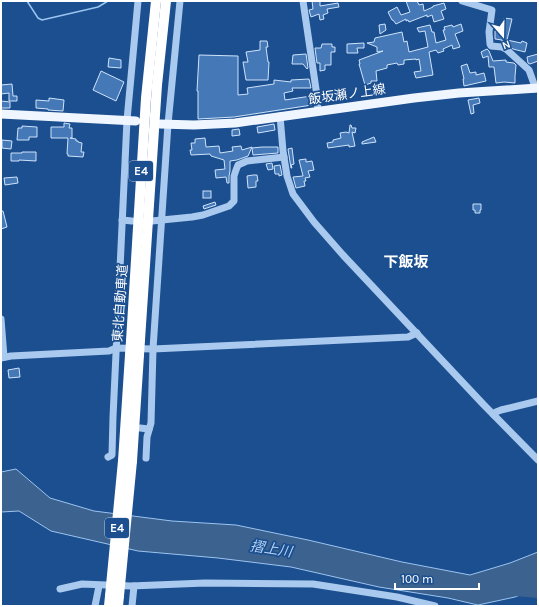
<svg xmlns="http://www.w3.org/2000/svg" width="539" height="607" font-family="Karla,'Noto Sans JP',sans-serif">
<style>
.water{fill:#3c6290;stroke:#9cc4f0}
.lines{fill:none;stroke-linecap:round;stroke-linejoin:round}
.stream{stroke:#9cc4f0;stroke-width:1.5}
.river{stroke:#3c6290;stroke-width:10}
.building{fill:#4478b7;stroke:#cfe3fa}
.minor{stroke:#a9c9ee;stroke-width:7}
.major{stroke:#f0f6ff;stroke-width:9}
.highway{stroke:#fff;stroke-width:10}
.highway-bridge{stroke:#fff;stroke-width:10}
.labels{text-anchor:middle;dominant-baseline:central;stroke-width:3.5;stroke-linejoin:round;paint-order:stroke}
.shield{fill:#1b4f8f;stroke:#bbcadd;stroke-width:1}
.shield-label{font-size:12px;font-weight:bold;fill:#fff}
.street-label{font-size:13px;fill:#fff;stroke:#1b4f8f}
.water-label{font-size:14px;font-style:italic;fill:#b5d3f5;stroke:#1b4f8f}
.quarter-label{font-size:15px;font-weight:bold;fill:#fff;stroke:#1b4f8f}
</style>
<rect width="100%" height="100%" fill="#1b4f8f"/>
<path class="water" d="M16,469L50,498L94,511L172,521L236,525L308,540L402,562L470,575L510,563L538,552V588L515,597L478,605L448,598L379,587L291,567L218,558L138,551L51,531L19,511L1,512V472Z"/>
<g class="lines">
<path class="stream" d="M27,1L38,18L42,20L98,7L108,1"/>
<path class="river" d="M515,591L538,593"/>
</g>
<g class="building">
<path d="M312,1H320V6L338,3L339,7L327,9L328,13L323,15L324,19L320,20L319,14L311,17L309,10L313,9Z"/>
<path d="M406,1H417L419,5L423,4L424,11L433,7V6L444,3L446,9L441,11L444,19L434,22L432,15L427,17V15L409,22L408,20L406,21V19L396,24L393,20H392L388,12L397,7L401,15L410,12Z"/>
<path d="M504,18L512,19L507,40L521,43L522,41L527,43L525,52L513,49L508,45L502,42V40L495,39V31L501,33Z"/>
<path d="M385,24L386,30L380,34L379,25Z"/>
<path d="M461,24L463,31L455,34L460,47L453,49L452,45L443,49L444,51L438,53L436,50L429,52L433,75L416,78L414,72L421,71L419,59L416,60V59L404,60V64L398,65L397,63L387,65V68L376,71L377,81H371V83L365,85L359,64H360L359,60L383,51L377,52V47L367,43L374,42L375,38L402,32L404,42L407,41L409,52L428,47L425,31L419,32L417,28L430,25L432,32H434L436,43L446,40L443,30H445L444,27L452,25L453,27Z"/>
<path d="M260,41H267L268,47H266L268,62H269L268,80H246L243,62H248L246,52L260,50Z"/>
<path d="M364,43V48H357L358,53H347V44Z"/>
<path d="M322,44H332V47H335V52H331V65H325V70L320,71V63H317L315,48H321Z"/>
<path d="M487,49L489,51L493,61L506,60V62L514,63L516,65L515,76V83L504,82L496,83L494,67H489L488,56L483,58L481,52Z"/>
<path d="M306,54L308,68L307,69L303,64H292L293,55Z"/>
<path d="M538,54V61L530,64L528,63L527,57Z"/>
<path d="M199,55L238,56V95L248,94L247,88L274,84V80L291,82V80L309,79L311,88H292L293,91L284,93L285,100L311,96L312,105L234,117L198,119V91H197Z"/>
<path d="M109,58L121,60V68L108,67Z"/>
<path d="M467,64L470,73L476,72V75L484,73L486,81L464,86L463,79H464L461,66Z"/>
<path d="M101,71L124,82L116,101L93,90Z"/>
<path d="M12,84L13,96H17V101H9V93L1,94V85Z"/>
<path d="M49,98L64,100L63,111L48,110V109L36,108V100L49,101Z"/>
<path d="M479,98L480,103L473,105L474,113L471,114L468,100Z"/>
<path d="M1,101L10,102V108H1Z"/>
<path d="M64,123L70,124L69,128H72V138H70L76,139V141H78V142L82,143L81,152H84L83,157L68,156V154H67L68,138H51V127H64Z"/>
<path d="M274,124L275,130L258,133L257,127Z"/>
<path d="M350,125H351L352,128H356L355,133L352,132L355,146L349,147V145L328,148L327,143L333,142V140L341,138L340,133L346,132L349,133Z"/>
<path d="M22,126L37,127V137H29V140H17L18,128H22Z"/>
<path d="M239,129L240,135L232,136V130Z"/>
<path d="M374,137L376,142L362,144V142Z"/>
<path d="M205,138L206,147L219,146L220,153L233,151L232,147L241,146L242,150L252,147L248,156L237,160L230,161V171L229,176V183H227L226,177L216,178L215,170L225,169L224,160L211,156L210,154L191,155L190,150H192L191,143H195V139Z"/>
<path d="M2,140L12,141L11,149L2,148Z"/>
<path d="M262,147H278V153L253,155L252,148Z"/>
<path d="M292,148L294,164L291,165L292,168H291L288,149Z"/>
<path d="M22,152H36V161L19,160V161H11V153H22Z"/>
<path d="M306,159V162L312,161L314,170L308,171L310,177L305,178L306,181H304L305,186L296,188L293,177L303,176L299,160Z"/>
<path d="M272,163L273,169L268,170L266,164Z"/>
<path d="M280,165L282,175L279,176V174H275L274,166Z"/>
<path d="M253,175H257L258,181H256V187L248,188L247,176Z"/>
<path d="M17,177L18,183L5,185L4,178Z"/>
<rect x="203" y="191" width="8" height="7"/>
<path d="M215,202L216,205L204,209L203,206Z"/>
<path d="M473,204H481V210H480V213H475V210H473Z"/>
<path d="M1,211H3L7,227L1,229Z"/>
<path d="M19,368L20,377L9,378L8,370Z"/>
</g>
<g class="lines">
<g class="minor">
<path d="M303,1L317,96L318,111"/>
<path d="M462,1L492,10L489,32L490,44L491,46L502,47L506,49L529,70L534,84V89"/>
<path d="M280,116L283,151L287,176L293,194L314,222L343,255L483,404L538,460"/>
<path d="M122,220L132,221"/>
<path d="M152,221L192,217L203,215L229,206L234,201V176L236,170L238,165L247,161L284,157"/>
<path d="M1,319L4,357"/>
<path d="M1,358L11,356L109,351L116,348L153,349L408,337L417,333"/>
<path d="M494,415L496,412L501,410L538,401"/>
<path d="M140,428L149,429"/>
<path d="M108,457L112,455L113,417L127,120L138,1"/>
<path d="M146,458L147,437L151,423L153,349L168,124L180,1"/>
<path d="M60,589L82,584L131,586L205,583L313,584L397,597L435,606"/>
<path d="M95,606L99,586"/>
<path d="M132,606L134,586"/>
</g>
<g class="major">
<path d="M1,114L136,121"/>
<path d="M160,124L194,125L235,123L414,98L459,93L538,88"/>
</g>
<g class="highway">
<path d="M140,340L157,85L166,1"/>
<path d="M131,341L146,98L156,1"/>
<path d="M123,461L130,355"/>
<path d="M132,461L139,355"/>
<path d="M109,606L110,596"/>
<path d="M118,606L119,596"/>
</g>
<g class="highway-bridge">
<path d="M130,355L131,341"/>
<path d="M139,355L140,340"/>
<path d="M110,596L123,461"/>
<path d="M119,596L132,461"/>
</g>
</g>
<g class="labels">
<g class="shield">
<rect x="129" y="161" width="24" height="20" rx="3"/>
<rect x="105" y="518" width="24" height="20" rx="3"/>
</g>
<g class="shield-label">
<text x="141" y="171">E4</text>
<text x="117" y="528">E4</text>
</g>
<g class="street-label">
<text transform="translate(347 94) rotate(-8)">飯坂瀬ノ上線</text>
<text transform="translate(120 303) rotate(-86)">東北自動車道</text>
</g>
<g class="water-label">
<text transform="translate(271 549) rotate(9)">摺上川</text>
</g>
<g class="quarter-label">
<text x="406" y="262">下飯坂</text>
</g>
</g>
<rect width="539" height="607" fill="none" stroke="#ffffff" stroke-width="4"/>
<g transform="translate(503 36) rotate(160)" stroke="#1b4f8f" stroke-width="3" paint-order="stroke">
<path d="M0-3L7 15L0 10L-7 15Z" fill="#ffffff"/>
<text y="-6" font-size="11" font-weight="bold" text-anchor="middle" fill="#ffffff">N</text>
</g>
<path d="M395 583v6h84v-6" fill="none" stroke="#ffffff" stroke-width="2"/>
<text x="401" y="583" font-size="12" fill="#ffffff" stroke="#1b4f8f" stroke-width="3" paint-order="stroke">100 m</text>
</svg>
